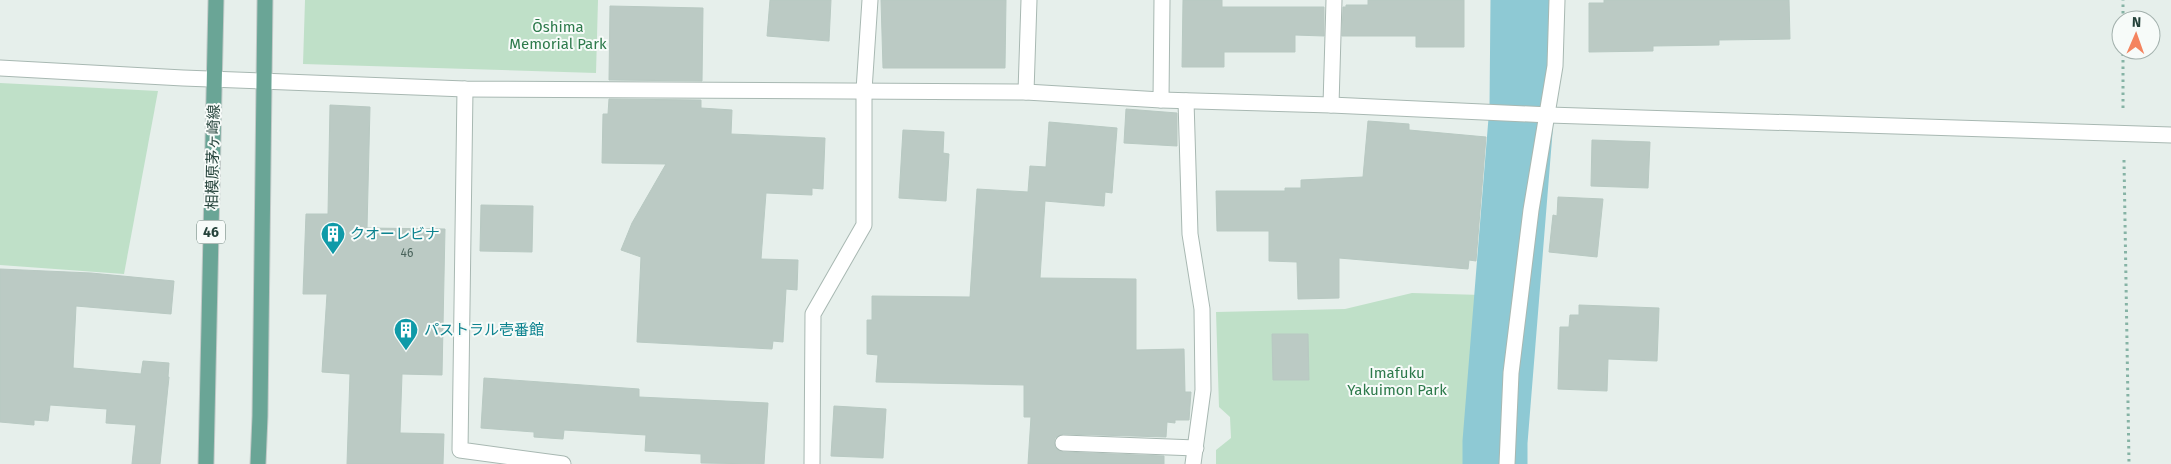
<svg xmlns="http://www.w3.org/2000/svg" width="2171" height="464" font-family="'Fira Sans','Noto Sans JP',sans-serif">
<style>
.green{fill:#bfe0c8}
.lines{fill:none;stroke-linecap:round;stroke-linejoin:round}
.river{stroke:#8ec9d4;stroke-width:65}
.building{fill:#bbcac4;stroke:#b8c9c2}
.lane-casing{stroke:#a8b8b2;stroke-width:17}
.street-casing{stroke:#a8b8b2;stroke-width:17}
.primary-casing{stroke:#c2cac8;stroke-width:17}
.path{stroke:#86b3a5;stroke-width:3;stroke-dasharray:2.5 4;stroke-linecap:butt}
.lane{stroke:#fff;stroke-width:15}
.street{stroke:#fff;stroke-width:15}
.primary{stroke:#6aa596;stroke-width:15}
.labels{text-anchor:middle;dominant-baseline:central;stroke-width:4;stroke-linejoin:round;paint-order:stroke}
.number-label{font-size:12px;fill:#4a645c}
.shield{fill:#f7fbf9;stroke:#637a73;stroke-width:1}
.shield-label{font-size:14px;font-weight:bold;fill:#24423a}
.park-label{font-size:15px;fill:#2d7a4b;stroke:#f7fbf9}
.street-label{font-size:15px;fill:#24423a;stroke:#f7fbf9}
.culture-label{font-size:15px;fill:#0d838f;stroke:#f7fbf9;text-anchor:start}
</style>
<rect width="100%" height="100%" fill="#e6efeb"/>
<g class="green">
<path d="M305,0H598L596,73L303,64Z"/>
<path d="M0,83L158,91L124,274L0,265Z"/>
<path d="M1412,293L1482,295L1484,329L1476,464H1216V450L1231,438L1230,417L1219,407L1216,312L1345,309Z"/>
</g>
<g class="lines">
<path class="river" d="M1495,464V442L1522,107L1523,0"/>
</g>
<g class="building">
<path d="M770,0H831L829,41L767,36Z"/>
<path d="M881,0H1006L1005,68H883Z"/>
<path d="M1183,0H1222V7H1324V36L1295,35V52H1224V67H1182Z"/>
<path d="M1368,0H1464V47H1416V36H1342L1343,7H1346V5H1368Z"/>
<path d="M1604,0H1789L1790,39L1719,40V45L1653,46V51L1589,52V3H1604Z"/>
<path d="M610,6L703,8L702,81L609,80Z"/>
<path d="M609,99L701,100V108L732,110L731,134L825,138L823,189L812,188V195L766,193L761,259L798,260L797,290L786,289L783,342L773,341L772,349L637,342L641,257L621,250L632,223L666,164L602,163L603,114H608Z"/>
<path d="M330,105L370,107L367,228L445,229L442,375L402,374L400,433L444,434L443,464H347L350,374L322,372L327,294H303L306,214H328Z"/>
<path d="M1126,109L1177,113V146L1124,143Z"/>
<path d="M1368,121L1409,124V130L1486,137L1476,261L1469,260L1468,269L1339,258V298L1298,299L1297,262L1269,261V231H1217L1216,191H1285V188H1301V180L1363,177Z"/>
<path d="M1049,122L1117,128L1112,193L1105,192L1104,206L1045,201L1040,278L1136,279V350L1184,349L1185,392H1191L1189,420H1175V423L1167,422L1166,437L1063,434L1055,438V447L1063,452L1164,456V464H1028L1031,417H1024V385L876,382L878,355L867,354V320H872V296L970,297L977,189L1028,192L1030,166L1046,167Z"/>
<path d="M903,130L944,132L943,153L949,154L946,201L899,198Z"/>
<path d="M1592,140L1650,142L1648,188L1591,186Z"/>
<path d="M1558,197L1603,199L1597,257L1549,252L1553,215L1557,216Z"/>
<path d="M481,205L533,206L532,252L480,251Z"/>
<path d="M0,269L91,273L174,281L171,314L76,306L73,368L141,374L143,361L169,363L168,377H169L160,464H132L136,425L106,423L107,409L50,405L48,421L34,420V425L0,422Z"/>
<path d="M1579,305L1659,308L1657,361L1608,359L1607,391L1558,389L1560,327H1569L1570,315H1579Z"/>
<path d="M1272,334H1308L1309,380H1273Z"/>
<path d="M484,378L639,389V397L768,403L764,464L701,463V454L645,451L646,435L564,430L563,439L534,437V432L481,428Z"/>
<path d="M834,406L886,409L883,458L831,456Z"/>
</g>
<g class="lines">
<defs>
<g id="lane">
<path d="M1026,92L1029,0"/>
<path d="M1161,100L1162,0"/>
<path d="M1063,443L1196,448"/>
</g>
<g id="street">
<path d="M0,68L183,78L465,89L1026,92L1161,100L1331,105L1549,115L2171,135"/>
<path d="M465,89L460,450L563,464"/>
<path d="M1186,101L1190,234L1202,309L1203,390L1193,464"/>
<path d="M1331,105L1334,0"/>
<path d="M812,464L813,314L864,225V90L870,0"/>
<path d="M1507,464L1511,373L1531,210L1555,66L1557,0"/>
</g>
<g id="primary">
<path d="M206,464L216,0"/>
<path d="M258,464L260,416L265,0"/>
</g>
</defs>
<use href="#lane" class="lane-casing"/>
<use href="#street" class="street-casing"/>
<use href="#primary" class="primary-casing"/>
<g class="path">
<path d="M2123,20V0"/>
<path d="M2123,108V50"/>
<path d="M2124,160L2129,464"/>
</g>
<use href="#lane" class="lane"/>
<use href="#street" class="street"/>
<use href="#primary" class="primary"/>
</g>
<defs>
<symbol id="building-pin" viewBox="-11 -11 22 30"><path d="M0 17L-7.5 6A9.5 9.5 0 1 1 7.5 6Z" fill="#0f9aa8" stroke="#f7fbf9"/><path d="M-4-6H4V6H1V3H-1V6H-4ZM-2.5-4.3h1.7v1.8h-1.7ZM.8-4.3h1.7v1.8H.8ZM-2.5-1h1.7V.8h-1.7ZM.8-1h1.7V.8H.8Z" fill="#fff"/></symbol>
</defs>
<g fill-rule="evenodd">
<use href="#building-pin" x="319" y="220" width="28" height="38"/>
<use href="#building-pin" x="392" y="316" width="28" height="38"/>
</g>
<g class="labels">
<g class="number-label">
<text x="407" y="253">46</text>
</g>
<rect class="shield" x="197" y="220.5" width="28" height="23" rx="4"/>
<g class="shield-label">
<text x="211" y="232">46</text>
</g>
<g class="park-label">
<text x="558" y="27">Ōshima<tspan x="558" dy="17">Memorial Park</tspan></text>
<text x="1397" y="373">Imafuku<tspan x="1397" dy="17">Yakuimon Park</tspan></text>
</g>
<g class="street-label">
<text transform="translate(213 157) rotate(-89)">相模原茅ヶ崎線</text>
</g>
<g class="culture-label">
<text x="350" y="234">クオーレビナ</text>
<text x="424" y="330">パストラル壱番館</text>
</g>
</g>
<g transform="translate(2136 35) rotate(2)"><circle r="24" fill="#f7fbf9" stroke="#a3b1ad"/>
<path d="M0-4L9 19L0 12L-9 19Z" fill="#f4845f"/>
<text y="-8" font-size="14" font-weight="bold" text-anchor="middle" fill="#24423a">N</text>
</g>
</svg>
